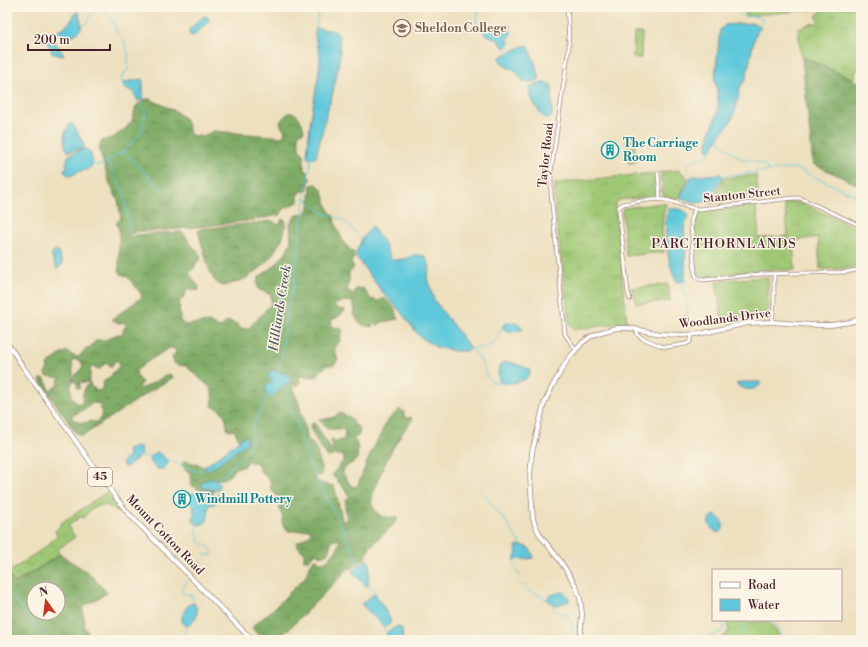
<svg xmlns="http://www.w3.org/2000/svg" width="868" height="647" font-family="'Libre Bodoni',serif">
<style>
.grass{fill:url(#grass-tufts);stroke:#747450}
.forest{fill:url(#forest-crowns);stroke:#646648;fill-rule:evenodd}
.park{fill:#9fc875;stroke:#747450}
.water{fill:#5fc9db;stroke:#547483}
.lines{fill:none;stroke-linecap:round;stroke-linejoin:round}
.stream{stroke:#5fc9db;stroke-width:1}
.minor-casing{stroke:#9c8075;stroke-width:4.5}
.major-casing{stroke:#9c8075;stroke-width:5.5}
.minor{stroke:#fff;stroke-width:3}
.major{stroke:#fff;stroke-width:4}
.labels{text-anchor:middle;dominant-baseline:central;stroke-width:3;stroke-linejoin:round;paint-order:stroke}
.shield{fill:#fcf5e5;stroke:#7f5f63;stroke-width:1}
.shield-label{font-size:11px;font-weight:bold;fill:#4a1f2b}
.education-label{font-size:12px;font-weight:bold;fill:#785e54;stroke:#fcf5e5;text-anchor:start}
.culture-label{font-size:12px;font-weight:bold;fill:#0d838f;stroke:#fcf5e5;text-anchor:start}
.street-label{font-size:12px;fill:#4a1f2b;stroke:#fcf5e5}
.neighbourhood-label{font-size:13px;letter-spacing:1px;fill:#4a1f2b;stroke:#fcf5e5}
.water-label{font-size:13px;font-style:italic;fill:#505260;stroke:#fcf5e5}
</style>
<defs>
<pattern id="grass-tufts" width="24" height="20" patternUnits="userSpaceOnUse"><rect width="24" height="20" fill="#9fc875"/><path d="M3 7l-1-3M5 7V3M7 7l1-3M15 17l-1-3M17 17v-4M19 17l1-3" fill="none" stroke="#8aab65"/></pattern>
<pattern id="forest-crowns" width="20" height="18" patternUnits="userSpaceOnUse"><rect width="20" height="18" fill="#7fac66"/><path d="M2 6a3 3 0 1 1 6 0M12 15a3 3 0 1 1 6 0" fill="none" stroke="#6a8b54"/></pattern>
</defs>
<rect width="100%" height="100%" fill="#fcf5e5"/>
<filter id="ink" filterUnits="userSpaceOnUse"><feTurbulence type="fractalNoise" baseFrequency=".025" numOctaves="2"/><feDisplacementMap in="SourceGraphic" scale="8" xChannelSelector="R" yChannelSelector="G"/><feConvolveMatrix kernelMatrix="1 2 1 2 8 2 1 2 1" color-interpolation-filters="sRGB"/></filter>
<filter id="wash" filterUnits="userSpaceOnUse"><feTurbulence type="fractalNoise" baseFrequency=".012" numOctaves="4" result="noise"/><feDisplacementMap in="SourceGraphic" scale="16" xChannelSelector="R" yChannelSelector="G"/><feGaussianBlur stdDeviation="0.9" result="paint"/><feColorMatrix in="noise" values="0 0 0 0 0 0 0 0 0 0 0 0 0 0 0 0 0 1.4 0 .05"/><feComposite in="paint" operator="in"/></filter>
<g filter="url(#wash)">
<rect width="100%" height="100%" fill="#ede0bf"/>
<g class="grass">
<path d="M851,7H861V66L859,65L853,79L805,58H802L801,56L798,28C802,28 806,25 810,24C815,23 815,24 819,21L816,16C823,6 840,8 851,7Z"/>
<path d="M679,170L688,178L678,200L664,196L663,195L660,172Z"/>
<path d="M653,173L656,193L654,196L619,200L615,204V206L627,322L573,330L569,323L554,200L555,183Z"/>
<path d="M756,175L759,198L709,204L724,178Z"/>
<path d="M784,202H799L861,230V260C860,262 860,263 857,265C850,270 830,269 820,269L818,238L793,240L795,270H760L703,277L699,275L694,227C694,221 695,215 701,212L756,205L759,238L788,236Z"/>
<path d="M662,203L666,204L663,216L662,227L664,252L626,256L622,210L623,208Z"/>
<path d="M764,277L768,278V310L764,314L722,320L716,281Z"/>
<path d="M668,284L670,301L636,304L635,296L631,291L630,288Z"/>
<path d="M107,492L119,510L117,512C110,504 100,503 92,509C88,512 86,516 82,518L81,516L68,526L75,537L57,550L60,555L14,583L8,573L48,545L53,539L55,538L57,535L55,531L60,526L61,523Z"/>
</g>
<g class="forest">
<path d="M802,58H804L861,83V186L813,164Z"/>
<path d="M145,99H150L175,111L183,117L188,125L190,134C198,139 206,135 213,131L283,137L285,131L282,128L280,122C292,103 301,116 304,131L298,135L299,142V149L304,154V170L307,171L310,179L307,191H302L298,196V202L284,209L280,215L253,220L189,228L156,231H138L128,235L129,237L136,235L181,232L186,236L189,242L200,255V260L196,262C196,267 193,270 189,273L199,287L198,291L188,288L184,297L179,302L180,321L185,325L209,322L219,328L228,321L237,324L242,329L249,328L261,315L271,304V295L258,289L257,282L259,277L274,266L285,254L291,242L290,223L294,217L300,214H304L309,209L311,185L317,184L322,189L329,211L333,215C336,227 342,244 353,252L354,258L351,263L354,268L349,273V280L347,290L354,294L356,289L363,288L369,296L370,299L379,301L384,298C391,304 397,309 398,319L382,322L378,326L373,323L372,327C360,325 360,325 354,314L355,309L353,302L343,301L334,305L338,309L346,310L337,318L332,319L331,326L343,330L339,343L334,348L338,360L334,365H328L321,370L317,377L300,376L299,379L300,383L296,387L294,384L292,385L300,407L308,440C316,445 318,454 320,463C321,468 323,471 321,476L317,475L315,477L316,481L324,484L334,486L342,518L341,521H347L345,508L346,500L350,497L342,486L332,475L344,460L343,455H335L328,457L320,447L309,426L314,422L330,448L334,450L330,441L344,440L345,429H328L319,419L332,418L340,413L350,417L353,423L360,429L359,435L353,439C360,444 357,452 357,460L347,466L342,472L351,486L357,487L370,455L387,421L400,409L404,412V415L407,418L411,417L412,420C393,444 378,473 371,503C378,517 381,518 397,517V520L391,527L370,547L366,557L351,569L349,568L293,625L277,640H263L252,628L256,623L268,614L305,577L311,564L315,558L320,562H325C333,555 338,551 340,540H332L328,553L320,556L316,553L312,556L309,560H304V552L300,549L296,543L310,535L311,530L309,529C303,531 294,531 287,531C283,527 281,523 283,517L280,511V499L271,490L270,481L260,471L257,463L247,461L243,467L235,468C230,477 224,481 213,479L205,489L212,490L215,491L212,494L198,490L195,487L190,485C190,480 192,477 191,473L186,471L182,463L187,461L192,463L198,464L208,470L243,437L239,440L235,431L227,429C226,416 225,411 212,406L213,400L211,389L205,383L186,366L178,365L174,363L172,357L175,354L176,351L173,348H169L144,364L136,371L137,376L142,383L138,386L139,389L147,386L169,374L171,375L173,378L155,388L84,435L80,436L76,433L40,381L41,379L42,378L45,379L46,382L48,384V387L51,390L59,384V382L58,380L61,378L47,376L45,373L48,369L47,365L61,354L67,351C70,355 75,356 79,357L87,347L89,350L92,345L96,340H105L118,334H123V330L126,326L125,322C119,324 117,323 112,319L142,297L141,294L128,277L121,274L119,270V228L117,226V222L121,218L118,200L114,193L108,179L102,158L99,148L102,141L114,137L125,129L132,121L136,106ZM74,359L81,361L83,366C80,372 72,375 74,382H77V388L80,389V381L84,383L89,382L90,376V370L91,367H93L95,368L100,369L101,367L106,363H108L109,366H112L114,362L117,360L119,363V366L116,370L112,373L113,375C104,380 104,379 102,389L98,391L95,390V388H92L90,383C83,387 83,394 82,402L80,404L76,403L71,396L72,393L70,389C74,380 73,371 72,362ZM93,403L100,404L102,417C99,420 95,424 91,421C83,425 77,422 71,417L72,416C76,413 80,412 84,409C87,408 89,405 93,403Z"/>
<path d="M282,219L285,220L286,222L283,237L273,254L262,267L247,278L234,283L223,286L218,284L214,280L209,269L198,231L201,229L273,221L276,224H280Z"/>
<path d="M60,554L90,574L107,593L83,607L85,629L88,631L87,634L89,637L105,636L107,640H7V573L15,584ZM34,589H58V613H34Z"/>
</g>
<g class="park">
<path d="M745,7H820V9L746,16Z"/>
<path d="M634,33H642L641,58H633Z"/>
<path d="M628,139H632L634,142L636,160V162L629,163L628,162L626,142Z"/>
<path d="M728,620H744C751,625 760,620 768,620C773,627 778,632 781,640H717C722,638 726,636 729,631L727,622Z"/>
</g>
<g class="water">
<path d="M78,12L79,14C79,18 81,20 81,24C83,32 73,35 67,38H65L59,32V30C67,26 72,21 75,13Z"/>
<path d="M204,16H205L208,18L209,21L195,35L191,36L189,33L188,31Z"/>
<path d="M753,23L760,26V29L757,32L754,40L750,60L746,78L740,88L735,112L730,123L720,135L710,152L707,148L709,135L717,114L718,106V99L715,79L720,30L725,25Z"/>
<path d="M510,25L511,34C505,40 510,40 509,45L506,48L503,47C501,44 499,41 496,39C490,36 485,35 481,29Z"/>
<path d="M316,28L335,31L339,36L340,53L338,67L332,96L327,111L316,157L311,159L307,156C308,145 309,135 310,125C313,103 318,82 320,61C321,48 312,41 316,28Z"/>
<path d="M48,36L51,37L64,55L61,56L52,53L46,39Z"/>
<path d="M528,45L540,78C537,81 535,82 531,82C522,85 520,75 515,70C512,68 513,69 509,68C505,67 502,63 500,60V57L523,46Z"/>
<path d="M142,79L143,81V97L141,100L138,101L133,91L124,88L123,86L124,83L126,82Z"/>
<path d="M545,83L549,84L552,86V116L550,118L547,120C539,114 529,97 529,88L536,84Z"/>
<path d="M71,123H72L84,144V147L83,148L69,152C65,149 64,143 64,138H66V137L64,136L66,130Z"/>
<path d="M83,149H87C92,154 93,160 92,166L86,170L77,172L71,176C66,174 65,174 64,169L68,167L66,164L68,156Z"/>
<path d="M721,174L723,177L709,199L705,202L697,203L681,198V196L690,178L693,176Z"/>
<path d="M669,208H671L683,210L687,213L688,215L684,228L686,244L685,275L684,280L681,282H677C669,272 664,230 666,217C667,214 668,211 669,208Z"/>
<path d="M372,226L385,245L390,257L393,260L404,259L415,255L425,256L430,267L427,278L434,300L471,349L468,351H455L436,347L419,336L401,312L383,293L355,255L362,239Z"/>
<path d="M56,250L58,252L63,264L61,266L57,269L51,254L52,253Z"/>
<path d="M506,322C514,323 519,321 523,329C516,332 509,334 503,328L504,325Z"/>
<path d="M507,362L513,363L529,369L530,373C529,374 528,377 527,378C523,382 504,386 500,382C497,380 498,366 501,364C502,363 505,362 507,362Z"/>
<path d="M271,370L288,374L291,380L272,397L266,395L265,387L272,382L268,375Z"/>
<path d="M743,382H760V385C752,392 743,390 736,384Z"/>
<path d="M243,437H247V443L211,469L208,470L204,467L218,457Z"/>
<path d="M140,446L141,454L137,458L127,467L123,466L122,462L129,457L127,450Z"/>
<path d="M157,452L164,457L168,463C164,470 163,470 156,468L151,463L150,457Z"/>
<path d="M209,479C215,479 222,482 218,489C211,490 207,490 201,486C202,481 205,480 209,479Z"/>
<path d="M194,492L218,496L219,498L214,504H211L209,506C207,517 210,526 196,524L193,520L194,508L189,499L190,495Z"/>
<path d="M714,515C720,517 724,523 723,529L720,533L716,532C709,527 705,520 714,515Z"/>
<path d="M516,546C526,545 532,547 533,558L527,559L514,560L517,552Z"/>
<path d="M367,559L370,564L368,586H366L354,574L353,570Z"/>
<path d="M563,592C567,594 569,597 569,601C559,604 555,609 547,599C550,594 557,593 563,592Z"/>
<path d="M375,593L390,619V624L387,626H383L361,604Z"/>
<path d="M193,603L195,604C200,614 195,622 186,627L182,623C181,616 185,605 193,603Z"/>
<path d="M398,626L402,629L403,640H387L386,638L387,632Z"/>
</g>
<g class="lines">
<g class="stream">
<path d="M102,7L113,20L117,34"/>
<path d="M478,7L477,23L484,30"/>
<path d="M741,7V14L743,16L759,17L762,19V22L759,26"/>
<path d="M82,25L87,23L90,16L98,7"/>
<path d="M316,29L318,13L325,7"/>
<path d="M50,36L52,34L59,31"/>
<path d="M506,47L509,53"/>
<path d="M123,84L121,78L128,69V54L124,40"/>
<path d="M718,138C724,146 735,157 746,160C751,161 761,162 765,165C767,167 767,169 767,171"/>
<path d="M124,152L162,190"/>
<path d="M107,162L124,193L129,230"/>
<path d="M92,165H100L123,152L143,130L145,112L141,100"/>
<path d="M722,176L795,168L861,198"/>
<path d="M692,178C686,170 685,161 697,159C700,159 704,160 707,157C708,156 709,154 710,152"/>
<path d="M305,198L324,213L343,220L363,240"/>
<path d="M681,281L687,302V328"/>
<path d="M682,282L688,281"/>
<path d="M471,349C474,352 479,357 481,361C487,372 482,377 497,384L499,382"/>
<path d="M472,349C479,348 491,347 496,341C501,335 499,326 506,322"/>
<path d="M279,372L283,347L285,319L294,286L300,232L311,158"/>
<path d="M284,386L307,458L360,565"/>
<path d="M120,456L126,459"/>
<path d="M139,456L150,457"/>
<path d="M164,458C179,463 193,475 208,469"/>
<path d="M217,481L240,458L251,444L253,425L269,395"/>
<path d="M478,486L506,522L521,545"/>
<path d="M217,496L219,492L218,488"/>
<path d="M197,524C197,529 197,536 200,541C205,548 213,544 212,555H205"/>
<path d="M513,564L515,567"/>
<path d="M516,570L521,576"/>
<path d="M193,574L197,570L201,561"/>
<path d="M189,579C186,583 181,587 183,593L192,596L193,601"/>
<path d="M526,584L524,586L528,590L548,600"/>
<path d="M368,585L374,590L376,594"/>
<path d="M7,592L15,600L35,625L49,640"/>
<path d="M553,605C554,613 560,613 567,614L570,618"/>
<path d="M771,620L777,625L784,640"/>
<path d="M571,622L574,635"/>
<path d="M384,626L385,630L387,632"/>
<path d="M181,640L186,628"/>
<path d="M699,640L721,632L724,628L725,620"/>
<path d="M739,640L747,625L749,620"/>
</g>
</g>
</g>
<g filter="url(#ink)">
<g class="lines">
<defs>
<g id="minor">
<path d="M567,7L568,21L569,47L551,171V194L565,334L571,343L576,350"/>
<path d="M658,173L660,199"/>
<path d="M695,208L691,222V226L695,274C697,279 699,280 704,280L761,274L846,272L856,270L861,267"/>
<path d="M630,299L628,293L619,209V207L623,204C634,202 655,198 665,200C677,202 687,208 699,209L794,198H800L861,226"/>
<path d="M772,322L774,305V274"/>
<path d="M636,329L638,335L642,338L661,346L667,347L686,344L690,342L691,339L692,335"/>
</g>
<g id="major">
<path d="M7,342L21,364L116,498L128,513L252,640"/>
<path d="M580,640L582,614L580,598L576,586L561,562L540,535L536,527L533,519L530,476L532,452L544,404L553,385L568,359L576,350L582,343L590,337L601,332L617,328H629L661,334L682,335L699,334L748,323L772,322L812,325H831L850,322L861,319"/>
</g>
</defs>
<use href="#minor" class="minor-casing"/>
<use href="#major" class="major-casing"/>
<use href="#minor" class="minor"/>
<use href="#major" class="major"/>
</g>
</g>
<defs>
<symbol id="school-ring" viewBox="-11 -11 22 22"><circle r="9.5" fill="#fcf5e5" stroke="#8d6e63" stroke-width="1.5"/><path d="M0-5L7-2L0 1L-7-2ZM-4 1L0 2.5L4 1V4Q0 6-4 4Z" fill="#8d6e63"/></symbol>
<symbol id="building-ring" viewBox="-11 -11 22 22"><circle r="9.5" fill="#fcf5e5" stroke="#0f9aa8" stroke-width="1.5"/><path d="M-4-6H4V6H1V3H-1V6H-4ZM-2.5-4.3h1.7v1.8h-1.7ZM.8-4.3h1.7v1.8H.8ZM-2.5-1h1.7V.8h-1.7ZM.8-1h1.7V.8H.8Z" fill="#0f9aa8"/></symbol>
</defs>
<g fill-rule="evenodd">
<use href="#school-ring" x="392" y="18" width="20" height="20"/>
<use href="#building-ring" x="600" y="140" width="20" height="20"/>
<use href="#building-ring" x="172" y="489" width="20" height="20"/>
</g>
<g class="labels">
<rect class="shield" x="88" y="468" width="24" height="18" rx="3"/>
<g class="shield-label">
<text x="100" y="477">45</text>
</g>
<g class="education-label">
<text x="415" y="28">Sheldon College</text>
</g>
<g class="culture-label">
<text x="623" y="143">The Carriage<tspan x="623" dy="14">Room</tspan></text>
<text x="195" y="499">Windmill Pottery</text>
</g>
<g class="street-label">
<text transform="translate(546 155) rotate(-84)">Taylor Road</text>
<text transform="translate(742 195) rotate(-6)">Stanton Street</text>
<text transform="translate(725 319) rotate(-7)">Woodlands Drive</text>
<text transform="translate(165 535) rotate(46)">Mount Cotton Road</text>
</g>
<g class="neighbourhood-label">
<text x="724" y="244">PARC THORNLANDS</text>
</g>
<g class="water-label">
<text transform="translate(280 308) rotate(-81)">Hilliards Creek</text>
</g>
</g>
<rect width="868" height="647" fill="none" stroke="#fcf5e5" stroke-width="24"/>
<rect x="712" y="569" width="130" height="52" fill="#fcf5e5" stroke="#b59f9b"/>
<rect x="720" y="582" width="20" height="6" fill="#ffffff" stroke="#b59f9b"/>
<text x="748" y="589" font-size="12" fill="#4a1f2b">Road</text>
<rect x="720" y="599" width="20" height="12" fill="#5fc9db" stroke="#b59f9b"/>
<text x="748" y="609" font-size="12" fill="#4a1f2b">Water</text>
<g transform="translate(46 601) rotate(346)"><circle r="19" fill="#fcf5e5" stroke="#b59f9b"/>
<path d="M0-3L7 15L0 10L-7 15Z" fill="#c8321e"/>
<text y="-6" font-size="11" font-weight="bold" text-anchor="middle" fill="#4a1f2b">N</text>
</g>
<path d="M28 44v6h82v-6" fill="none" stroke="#4a1f2b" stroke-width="2"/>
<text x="34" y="44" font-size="12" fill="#4a1f2b" stroke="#fcf5e5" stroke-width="3" paint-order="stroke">200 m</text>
</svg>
